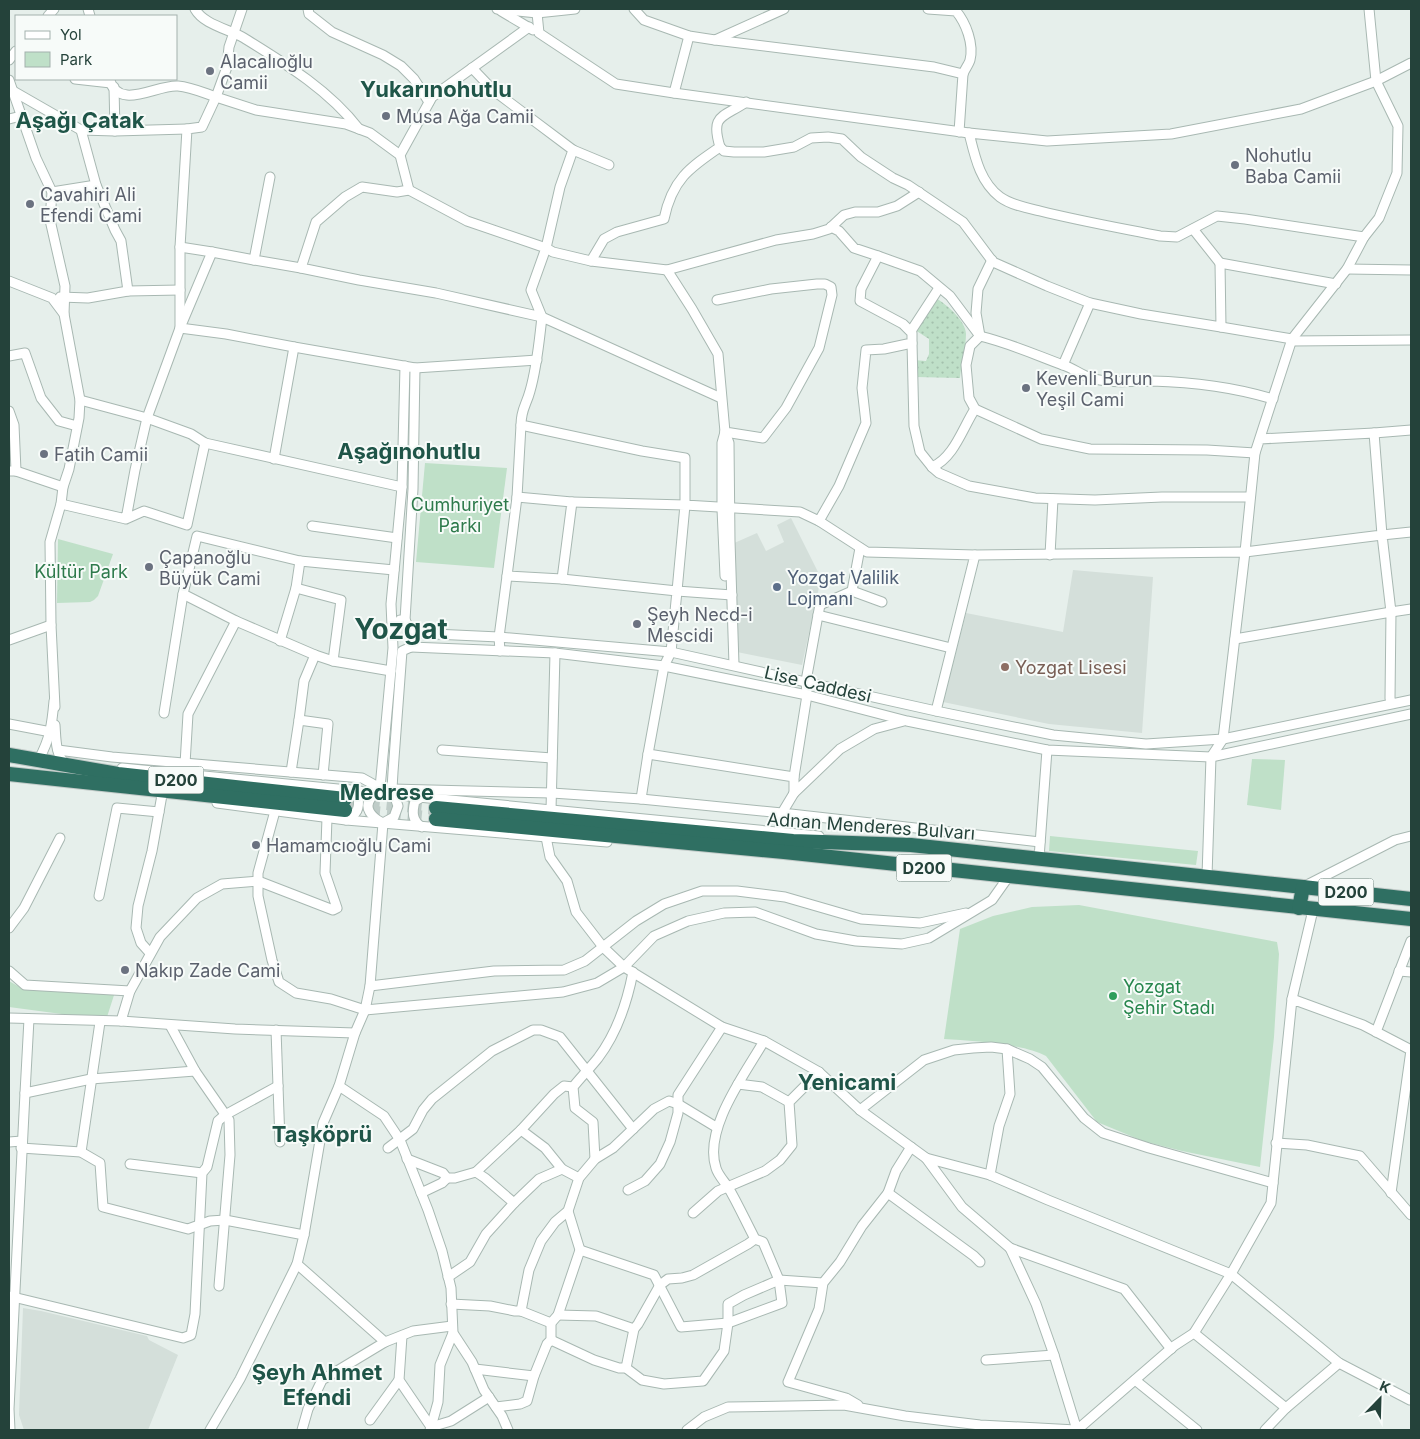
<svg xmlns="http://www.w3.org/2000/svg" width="1420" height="1439" font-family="Inter,sans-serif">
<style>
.built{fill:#d4dfda}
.grass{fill:url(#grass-dots)}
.green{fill:#bfe0c8}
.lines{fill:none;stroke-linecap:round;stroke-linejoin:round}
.highway-tunnel{stroke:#bfccc8;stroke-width:14;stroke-dasharray:14 7;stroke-linecap:butt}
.minor-casing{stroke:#a8b8b2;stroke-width:11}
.highway-casing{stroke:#c2cac8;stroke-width:16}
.minor{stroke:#fff;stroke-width:9}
.highway{stroke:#2f6f62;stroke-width:14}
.worship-dot{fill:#6b7280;stroke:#f7fbf9;stroke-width:2}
.service-dot{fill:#5c6f8a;stroke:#f7fbf9;stroke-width:2}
.education-dot{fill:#8d6e63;stroke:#f7fbf9;stroke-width:2}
.leisure-dot{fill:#2e9e5b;stroke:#f7fbf9;stroke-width:2}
.labels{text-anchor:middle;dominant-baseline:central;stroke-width:4;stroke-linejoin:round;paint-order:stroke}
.shield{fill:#f7fbf9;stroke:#637a73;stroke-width:1}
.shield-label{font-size:16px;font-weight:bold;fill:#24423a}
.worship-label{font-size:18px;fill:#5b616d;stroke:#f7fbf9;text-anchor:start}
.park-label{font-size:18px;fill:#2d7a4b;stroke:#f7fbf9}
.service-label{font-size:18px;fill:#4e5e75;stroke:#f7fbf9;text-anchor:start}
.education-label{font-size:18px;fill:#785e54;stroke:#f7fbf9;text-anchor:start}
.street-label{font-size:18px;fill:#24423a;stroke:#f7fbf9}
.leisure-label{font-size:18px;fill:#27864d;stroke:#f7fbf9;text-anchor:start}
.district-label{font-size:22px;font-weight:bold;fill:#1f5548;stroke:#f7fbf9}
.town-label{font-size:28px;font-weight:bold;fill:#1f5548;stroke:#f7fbf9}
</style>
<defs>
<pattern id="grass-dots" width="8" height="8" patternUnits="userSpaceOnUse" patternTransform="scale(1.25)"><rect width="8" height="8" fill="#bfe0c8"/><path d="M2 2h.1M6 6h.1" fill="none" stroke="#a4c1ad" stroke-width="1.8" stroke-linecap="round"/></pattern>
</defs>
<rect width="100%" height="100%" fill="#e6efeb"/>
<g class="built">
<path d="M791,518L821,578L802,665L737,652L732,544L757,533L766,551L784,542L777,525Z"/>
<path d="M1073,570L1153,577L1142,733L1049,724L943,702L966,613L1063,632Z"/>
<path d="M23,1308L41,1311L147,1336L149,1340L178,1355L148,1430H24L19,1415Z"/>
</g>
<path class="grass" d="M936,298C947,305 966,321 966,334C966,347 961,365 960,378L916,377L914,360L926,361L929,354V339L915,330Z"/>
<g class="green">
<path d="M425,463L507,468L494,568L416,562Z"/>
<path d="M58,539L113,554L98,596L94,600L90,602L57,603Z"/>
<path d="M1252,759L1285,760L1281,810L1247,805Z"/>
<path d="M1050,836L1198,851L1196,865L1049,851Z"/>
<path d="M1079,905L1277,942L1279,954L1274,1037L1260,1167L1182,1151L1143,1141L1097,1122L1046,1056C1021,1043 972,1041 944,1039L960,929L993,916L1032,907Z"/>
<path d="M9,981L23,989L115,992L107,1017L69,1015L9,1007Z"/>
</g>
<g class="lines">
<g class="highway-tunnel">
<path d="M345,799L436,808"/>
<path d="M345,810L436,819"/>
</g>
<defs>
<g id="minor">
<path d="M88,9L90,16"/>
<path d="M195,9C204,25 229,29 244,38C286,64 329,90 359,129"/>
<path d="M242,9L229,47L227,67L216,97L256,110L346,124L370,133L400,155"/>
<path d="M308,9L309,14L332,32L383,55L401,66L414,79L429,102"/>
<path d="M497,9L537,13L575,9"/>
<path d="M634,9L644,20L689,36L715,40L784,9"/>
<path d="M928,9L956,11C966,23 974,44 970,60C969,64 965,69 963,74"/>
<path d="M501,11L533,30"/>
<path d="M537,13L539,33L616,84L674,93L969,133"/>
<path d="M48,16L54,9"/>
<path d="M715,40L934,67L963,74L959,132"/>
<path d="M9,60L16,51"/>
<path d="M472,68L493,90L573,150L560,187L546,248L553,252L591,261L667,270L776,240L813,234L829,229L844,215L855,212H878L897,206L919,192"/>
<path d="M75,79L111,83"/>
<path d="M109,79C119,112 157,84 178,86C191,87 204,93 216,97L202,127L187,129L180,247V328"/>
<path d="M9,80L36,158L52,192L50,220L65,286L64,314"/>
<path d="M114,87L115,131"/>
<path d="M13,91L81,130L115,131L187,129"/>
<path d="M674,93L689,36"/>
<path d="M9,119L21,116"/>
<path d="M81,130L96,185L115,230L121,241L128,291"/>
<path d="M720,147L724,151L734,152H764L794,147L811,138L828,137L842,139L861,157L893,178L908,185L963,222L993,262L1047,286L1090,303L1141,314L1221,327L1220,263L1336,284"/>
<path d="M573,150L609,165"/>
<path d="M270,177L254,260L301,268"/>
<path d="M362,187L397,192L409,190L467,221L546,248L531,290L542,317L436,293L359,280L301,268L316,222L345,197Z"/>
<path d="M409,190L400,155L432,97L529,27"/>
<path d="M52,192L96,185"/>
<path d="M1193,229L1220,263"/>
<path d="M1364,237L1245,219L1217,216L1177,237L1160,236C1120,228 1080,221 1040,211C1027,208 1011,205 1000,197C980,182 975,157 969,133L1047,141L1171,134L1301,109L1376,81L1369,9"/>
<path d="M180,247L212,252"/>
<path d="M878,256L920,271L950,296L980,336"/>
<path d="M591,261L604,239L617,232L664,219C672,180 689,168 720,147C710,114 723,118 746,102"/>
<path d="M1347,269L1411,270"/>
<path d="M667,270L692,309L718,354L725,432L763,438L786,408L819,348L832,295L831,287L825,284H817L771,289L717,300"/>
<path d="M9,281L52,298L64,314L80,400L79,418L69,469L63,487L61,504L50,542L51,625L55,707"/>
<path d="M60,297L88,298L128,291L180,290"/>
<path d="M182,323L212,252L254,260"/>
<path d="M1221,327L1292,339"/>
<path d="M911,331L939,288"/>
<path d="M980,336L976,313L978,289L992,260"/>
<path d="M1291,341L1411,340"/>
<path d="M912,343L914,426L920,452L932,467"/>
<path d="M294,347L415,368L413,489L405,620"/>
<path d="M9,356L25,353L41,398L59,421L77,426"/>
<path d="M1063,365L1090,303"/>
<path d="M415,368L537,360"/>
<path d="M721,398L542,317C539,342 537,367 530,391C526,406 521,409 521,425L642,451L685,458V505L800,512L819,521L839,486L866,423L862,388L866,350L884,349L912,343V333L903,324L860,301L861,289L878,256L854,248L839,231L831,227"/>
<path d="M80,400L147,418L180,328L226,334L294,347L274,459"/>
<path d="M975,409L969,398L966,365L970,346L980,336C1009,343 1036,355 1063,365C1073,368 1081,375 1091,378C1111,384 1132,381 1152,381C1193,382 1233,387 1273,399"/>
<path d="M9,411L14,425L16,471H9"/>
<path d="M521,425L517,497L572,502L562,579"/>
<path d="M725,432L729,443L730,541L734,665"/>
<path d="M725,432L722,443V509L725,576"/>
<path d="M1374,433L1411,430"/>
<path d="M1260,439L1374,433L1382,535L1245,552L1255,453L1292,339L1347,269L1364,237L1379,218L1397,173L1398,126L1376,81L1411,63"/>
<path d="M205,443L402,487"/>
<path d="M16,471L63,487"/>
<path d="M517,497L507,576L562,579L677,591L671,652L664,666L648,754"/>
<path d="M1250,497H1162L1095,500L1035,498L969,486L939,473L932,467C954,458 963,427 975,409L1041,439L1090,449L1207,450L1255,453"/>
<path d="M572,502L685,505L677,591L732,595"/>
<path d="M61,504L126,519L135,470L147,418L191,434L205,443L187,525L144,511L126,519"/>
<path d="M819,521L867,552L975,555L936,711"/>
<path d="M312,526L397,538"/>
<path d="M1411,532L1382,535L1391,612L1411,609"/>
<path d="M975,555L1245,552L1223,739L1211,757L1207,876"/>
<path d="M1050,555L1053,499"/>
<path d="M296,588L341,600L333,661"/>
<path d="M852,591L882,602"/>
<path d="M818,615L820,605L852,591L860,548"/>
<path d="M236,621L315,655L333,661L391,671"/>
<path d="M412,633L499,637L671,652L936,711L1053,735L1146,744L1223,739L1411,700"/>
<path d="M1235,639L1391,612L1390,698L1391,703"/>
<path d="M9,640L51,625"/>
<path d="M280,641L296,588L300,561"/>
<path d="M411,647L555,653L664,666L807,695L907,721L1047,750L1211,757L1411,714"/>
<path d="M500,651L499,637L507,576"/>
<path d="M164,713L183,594"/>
<path d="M299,720L304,681L315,655"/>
<path d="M9,724L51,732"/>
<path d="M55,725C56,737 55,756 66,764"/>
<path d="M58,750L112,757L362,778L380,788"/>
<path d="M442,750L552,758"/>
<path d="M42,760L39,759C50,739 52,724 54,701"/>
<path d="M185,764L188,714L236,621L183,594L197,536L300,561L394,570"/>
<path d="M122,768L819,836"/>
<path d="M291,772L299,720L328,724L323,775"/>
<path d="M794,777L807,695L806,681L818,615L951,648"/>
<path d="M392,789L552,793L641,799L648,754L794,777V793L840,749L874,729L904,721"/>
<path d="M794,793L782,813L1040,842"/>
<path d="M422,797L415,801C412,812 412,821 422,827"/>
<path d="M641,799L782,813L779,832"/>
<path d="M217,803L346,820L607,842"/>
<path d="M551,810L555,653"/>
<path d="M275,811L258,873V896L272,960L279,982L296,993L331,999L365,1010L563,992L597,983L624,967L654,936L688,921L724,913L755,912L816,934L856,941L902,944L929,938L992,900L1009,876"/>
<path d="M346,820C357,814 360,809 358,796L350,790"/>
<path d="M381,822C372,817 363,808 371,798C373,794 377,792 380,788L393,648L391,604L402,487L405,366"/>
<path d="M383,823L394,817L398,806L392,789L393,772L402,651L411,647L412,633L405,620H400"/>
<path d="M546,837L550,857L567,881L576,912L603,947L624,967L722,1027L764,1041L819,1072L860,1110L926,1158"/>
<path d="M1039,858L1047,750"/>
<path d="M1305,886L1395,840L1411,836"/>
<path d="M99,896L117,808L159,812"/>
<path d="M9,928L24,908L60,838"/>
<path d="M150,953L141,943L136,928L138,906L152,851L162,795"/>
<path d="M9,971L25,985L130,991"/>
<path d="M1399,971L1411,972"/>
<path d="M370,986L494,971L564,970L585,961L636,921L664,904L702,891H737L785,897L861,919L920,923L966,913"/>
<path d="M1292,999L1313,910"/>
<path d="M9,1018L121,1021L235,1029L355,1033"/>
<path d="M29,1019L25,1093L91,1079L195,1071"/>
<path d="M121,1021L130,991L160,937L197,898L222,884L258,881L333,910L337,908L325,873L327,818"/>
<path d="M170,1025L195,1071L229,1120L230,1155L219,1286"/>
<path d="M276,1030L280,1142"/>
<path d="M1376,1032L1411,941"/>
<path d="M738,1084L762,1087L789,1102"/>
<path d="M339,1086L355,1033L365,1010L370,986L383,823"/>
<path d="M860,1110L924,1060L954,1050L973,1048L991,1047L1007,1049L1030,1059L1042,1067L1084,1118L1103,1133L1149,1148L1273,1183"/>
<path d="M521,1130L545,1148L562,1169L579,1178"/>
<path d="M9,1142L22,1141"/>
<path d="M1276,1143L1307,1145L1360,1156L1411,1215"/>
<path d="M21,1148L81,1152L100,1163L103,1207L188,1229L210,1221L225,1220L304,1235"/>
<path d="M388,1148L413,1129L423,1110L432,1099L492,1051L533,1030H541L560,1037L633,1129"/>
<path d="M81,1152L100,1022"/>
<path d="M407,1159L443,1173L447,1178H455L476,1172L521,1130L554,1094L564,1086L573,1087"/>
<path d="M595,1159L593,1122L575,1108L573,1087C581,1077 590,1068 598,1058C617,1033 627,1003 633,972"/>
<path d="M130,1164L202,1173"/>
<path d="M476,1172L485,1178L514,1203"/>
<path d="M990,1175L999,1126L1010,1094L1007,1049"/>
<path d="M628,1190L645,1181L660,1164L670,1142L678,1113V1095L722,1027"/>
<path d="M421,1193L442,1183L447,1178"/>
<path d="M888,1193L974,1256L980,1262"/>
<path d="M693,1213L718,1191L765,1171L780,1160L792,1145L789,1102L819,1072"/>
<path d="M1010,1248L1036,1304L1054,1355L1077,1430L1174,1346L1194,1333L1231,1274L1271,1203L1292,999L1363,1025L1411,1050L1391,1193"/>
<path d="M580,1250L654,1275L681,1327L728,1323L782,1303L779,1280L763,1242L755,1239C746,1222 738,1204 728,1187C724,1181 718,1175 716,1168C703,1129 745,1074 764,1041"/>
<path d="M297,1264L304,1235L323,1123L339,1086L384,1116L400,1140L428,1210L442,1251L451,1288L453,1333L472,1362L484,1390L502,1416L508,1430"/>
<path d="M448,1277L470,1262L486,1234L514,1203L539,1179L562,1169"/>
<path d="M9,1296L183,1338L191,1335L195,1314L202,1173L207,1167L218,1121L225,1115L278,1086"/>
<path d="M451,1304L490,1306L515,1311H521L551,1323"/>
<path d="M521,1311L529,1270L541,1241L555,1222L568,1211L579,1178L595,1159L613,1148L654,1109L669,1101L678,1104L716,1127"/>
<path d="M558,1315L596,1316L634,1329"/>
<path d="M1194,1333L1286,1408L1265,1430"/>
<path d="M402,1336L399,1380L431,1427"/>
<path d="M551,1340L594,1360L619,1368H626L642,1380L664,1384L703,1381L724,1351L728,1323V1304L744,1295L779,1280L823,1283"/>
<path d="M385,1342L413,1331L452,1326"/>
<path d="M1171,1349L1124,1289L1010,1248L962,1207L926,1158L990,1175L1048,1200L1231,1274L1339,1363L1286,1408"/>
<path d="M986,1360L1054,1355"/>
<path d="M1339,1363L1410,1400"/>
<path d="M626,1368L634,1329L638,1324L660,1285L668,1279L682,1278L693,1275L748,1244L755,1239"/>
<path d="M475,1369L534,1376"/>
<path d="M1135,1380L1197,1430"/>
<path d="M858,1405L846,1398L788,1382L819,1309L823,1283L840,1262L862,1226L888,1193L896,1171L911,1147"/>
<path d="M496,1407L520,1404L527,1401L534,1376L547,1344L551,1340V1323L558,1315L580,1250L568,1211"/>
<path d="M370,1420L399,1380"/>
<path d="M431,1427L438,1402L440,1365L453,1333"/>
<path d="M10,1430L9,1409L25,1093"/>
<path d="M210,1430L240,1379L297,1264L385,1342L322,1380L308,1409L302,1430"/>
<path d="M430,1430L431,1427L451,1421L489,1397"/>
<path d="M687,1430L704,1417L728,1407L844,1405L905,1416L980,1425L1076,1430"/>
</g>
<g id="highway">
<path d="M9,755L118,774L345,799"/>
<path d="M9,774L345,810"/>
<path d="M436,808L793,841L911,845L1303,887"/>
<path d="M436,819L784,852L1411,919"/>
<path d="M1299,908L1303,887L1411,899"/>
</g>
</defs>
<use href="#minor" class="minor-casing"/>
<use href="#highway" class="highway-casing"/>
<use href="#minor" class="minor"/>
<use href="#highway" class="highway"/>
</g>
<g class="worship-dot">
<circle cx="210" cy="71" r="5"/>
<circle cx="386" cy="116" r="5"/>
<circle cx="1235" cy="165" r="5"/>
<circle cx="30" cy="204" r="5"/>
<circle cx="1026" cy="388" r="5"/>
<circle cx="44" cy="454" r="5"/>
<circle cx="149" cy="567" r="5"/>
<circle cx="637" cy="624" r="5"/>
<circle cx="256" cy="845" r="5"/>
<circle cx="125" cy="970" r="5"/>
</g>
<circle class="service-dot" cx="777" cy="587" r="5"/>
<circle class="education-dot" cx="1005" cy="667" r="5"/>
<circle class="leisure-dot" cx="1113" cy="996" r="5"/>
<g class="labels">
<g class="shield">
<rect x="148.5" y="766.5" width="55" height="27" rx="4"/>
<rect x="896.5" y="854.5" width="55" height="27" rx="4"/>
<rect x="1318.5" y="878.5" width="55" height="27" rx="4"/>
</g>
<g class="shield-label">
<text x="176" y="780">D200</text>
<text x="924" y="868">D200</text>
<text x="1346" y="892">D200</text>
</g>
<g class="worship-label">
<text x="220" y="61">Alacalıoğlu<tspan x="220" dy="21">Camii</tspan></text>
<text x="396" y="116">Musa Ağa Camii</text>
<text x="1245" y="155">Nohutlu<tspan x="1245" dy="21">Baba Camii</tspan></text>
<text x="40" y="194">Cavahiri Ali<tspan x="40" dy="21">Efendi Cami</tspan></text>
<text x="1036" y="378">Kevenli Burun<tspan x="1036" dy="21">Yeşil Cami</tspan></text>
<text x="54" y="454">Fatih Camii</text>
<text x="159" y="557">Çapanoğlu<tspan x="159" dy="21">Büyük Cami</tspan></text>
<text x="647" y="614">Şeyh Necd-i<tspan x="647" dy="21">Mescidi</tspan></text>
<text x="266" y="845">Hamamcıoğlu Cami</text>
<text x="135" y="970">Nakıp Zade Cami</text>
</g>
<g class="park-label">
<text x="460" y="504">Cumhuriyet<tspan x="460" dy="21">Parkı</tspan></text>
<text x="81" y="571">Kültür Park</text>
</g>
<g class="service-label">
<text x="787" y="577">Yozgat Valilik<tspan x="787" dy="21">Lojmanı</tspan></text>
</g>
<g class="education-label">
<text x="1015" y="667">Yozgat Lisesi</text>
</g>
<g class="street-label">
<text transform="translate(818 684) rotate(13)">Lise Caddesi</text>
<text transform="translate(871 826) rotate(4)">Adnan Menderes Bulvarı</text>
</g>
<g class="leisure-label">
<text x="1123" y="986">Yozgat<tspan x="1123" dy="21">Şehir Stadı</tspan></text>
</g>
<g class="district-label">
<text x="436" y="89">Yukarınohutlu</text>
<text x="80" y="120">Aşağı Çatak</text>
<text x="409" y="451">Aşağınohutlu</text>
<text x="387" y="792">Medrese</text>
<text x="847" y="1082">Yenicami</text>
<text x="322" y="1134">Taşköprü</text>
<text x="317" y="1372">Şeyh Ahmet<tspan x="317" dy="25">Efendi</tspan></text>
</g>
<g class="town-label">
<text x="401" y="629">Yozgat</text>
</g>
</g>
<rect width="1420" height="1439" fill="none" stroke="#24423a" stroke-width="20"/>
<rect x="15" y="15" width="162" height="65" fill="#f7fbf9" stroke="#a3b1ad"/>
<rect x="25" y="31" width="25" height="8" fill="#ffffff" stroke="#a3b1ad"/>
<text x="60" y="40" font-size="15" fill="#24423a">Yol</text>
<rect x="25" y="52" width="25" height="15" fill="#bfe0c8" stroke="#a3b1ad"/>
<text x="60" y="65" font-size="15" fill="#24423a">Park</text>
<g transform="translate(1380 1399) rotate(23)" stroke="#f7fbf9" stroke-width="4" paint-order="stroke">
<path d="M0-4L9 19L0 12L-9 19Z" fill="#24423a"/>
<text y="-8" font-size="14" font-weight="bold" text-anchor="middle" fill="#24423a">K</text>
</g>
</svg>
